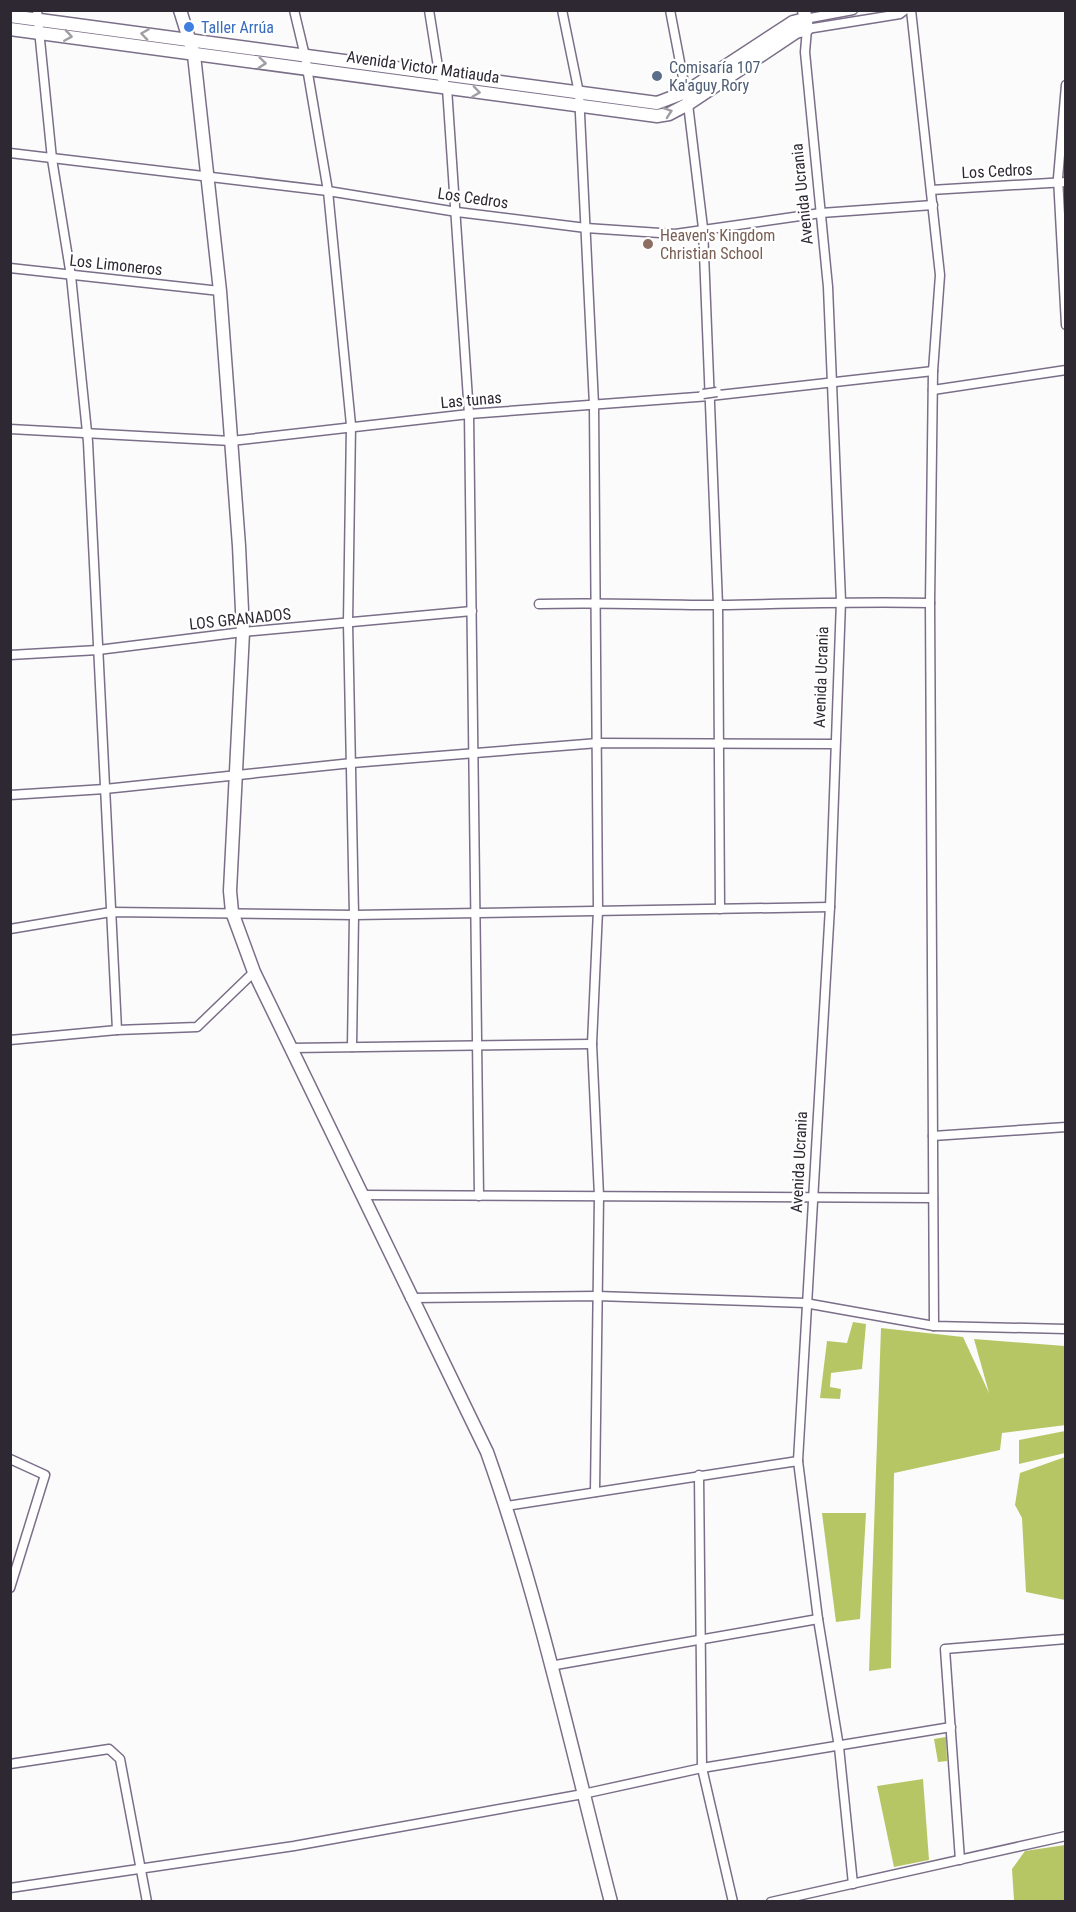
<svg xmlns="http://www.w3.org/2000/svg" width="1076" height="1912" font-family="'Roboto Condensed',sans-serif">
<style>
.forest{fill:#b6c664}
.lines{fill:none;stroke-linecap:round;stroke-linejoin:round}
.street-casing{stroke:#7b6e88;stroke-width:11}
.secondary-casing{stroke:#7b6e88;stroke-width:15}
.street{stroke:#fff;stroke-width:8}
.secondary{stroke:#fff;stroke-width:12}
.street-bridge-casing{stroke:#7b6e88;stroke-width:11;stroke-linecap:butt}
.street-bridge{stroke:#fff;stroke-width:8}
.oneway{stroke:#a09ea3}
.shop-dot{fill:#3f7fe0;stroke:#fff;stroke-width:2}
.service-dot{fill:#5c6f8a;stroke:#fff;stroke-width:2}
.education-dot{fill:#8d6e63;stroke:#fff;stroke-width:2}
.labels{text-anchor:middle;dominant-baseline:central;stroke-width:4.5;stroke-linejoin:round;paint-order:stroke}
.shop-label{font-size:16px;fill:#366cbe;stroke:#fff;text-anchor:start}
.street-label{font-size:16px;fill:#2d2832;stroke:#fff}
.service-label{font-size:16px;fill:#4e5e75;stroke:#fff;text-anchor:start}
.education-label{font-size:16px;fill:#785e54;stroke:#fff;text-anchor:start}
</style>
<rect width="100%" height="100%" fill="#fbfbfb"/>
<g class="forest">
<path d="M853,1322L866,1324L862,1369L831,1373L830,1387L841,1389L840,1399L820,1398L827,1341L847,1343Z"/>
<path d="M881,1328L963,1337L989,1393L974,1339L1065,1346L1066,1425L1002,1433L1000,1450L894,1473L891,1668L869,1671Z"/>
<path d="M1065,1431V1453L1019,1464V1440Z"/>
<path d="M1065,1457H1066L1065,1600L1026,1592L1022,1518L1015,1505L1020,1473Z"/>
<path d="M822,1513H866L860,1619L836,1622Z"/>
<path d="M946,1737L947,1761L938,1762L934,1739Z"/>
<path d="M923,1779L929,1860L894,1867L877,1786Z"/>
<path d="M1065,1845V1901L1014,1900L1012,1869L1025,1851Z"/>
</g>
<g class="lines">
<defs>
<g id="street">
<path d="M37,10L52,159L71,276L88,442L117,1030"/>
<path d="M294,10L305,56L328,191L351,425L348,623L354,915L352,1047"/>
<path d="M429,10L439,73L447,88L469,414L479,1196"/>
<path d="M562,10L579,93L594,405L598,910L592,1044L599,1196L595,1492"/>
<path d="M670,10L688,104L703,228L718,605L720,909"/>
<path d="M911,10L940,275L933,371L930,603L934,1326"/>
<path d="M805,19L853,10"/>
<path d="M1066,85L1058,178L1066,325"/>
<path d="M10,153L328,191L457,212L586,228L675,234L821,213L933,205"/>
<path d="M931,190L1066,182"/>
<path d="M10,268L220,291"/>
<path d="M933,390L1066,370"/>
<path d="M10,429L231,441L469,414L710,396L933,371"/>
<path d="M539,604C599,602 659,605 719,605C789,604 860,601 930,603"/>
<path d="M10,655L98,650L243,632L472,611"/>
<path d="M10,795L105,789L352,763L598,743L835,744"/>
<path d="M10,929L111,912L354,915L830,907"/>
<path d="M10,1040L117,1030L197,1027L254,972"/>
<path d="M291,1048L592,1044"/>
<path d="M933,1136L1066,1127"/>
<path d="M361,1195L933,1198"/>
<path d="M410,1298L597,1296L805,1303L934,1326L1066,1329"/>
<path d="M10,1459L45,1475L10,1588"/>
<path d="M699,1475L702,1768L733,1902"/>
<path d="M506,1506L798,1461"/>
<path d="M550,1666L818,1619"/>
<path d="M10,1764L109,1749L120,1759L147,1902"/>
<path d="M960,1860L945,1649L1066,1639"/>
<path d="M853,1884L839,1747L818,1619L798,1461L830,907L841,601L828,287L805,52L807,29L900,14L905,10"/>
<path d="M10,1888L294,1846L583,1794L702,1768L951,1727"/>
<path d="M771,1902L1066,1836"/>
</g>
<g id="secondary">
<path d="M180,10L194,55L220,291L239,546L243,632L230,891L232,912L254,972L487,1452C539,1598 572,1751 611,1902"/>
<path d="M10,16L657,103L686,92L793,22L805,19"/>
<path d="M10,29L657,116L669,114L688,104L796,32L807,29L804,10"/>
</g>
</defs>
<use href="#street" class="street-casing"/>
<use href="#secondary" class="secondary-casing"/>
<use href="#street" class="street"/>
<use href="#secondary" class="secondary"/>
<defs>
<path id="street-bridge" d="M703,394L717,392"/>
</defs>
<use href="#street-bridge" class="street-bridge-casing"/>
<use href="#street-bridge" class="street-bridge"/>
</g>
<defs><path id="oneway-chevron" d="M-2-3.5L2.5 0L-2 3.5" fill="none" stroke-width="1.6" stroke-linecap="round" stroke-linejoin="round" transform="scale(1.5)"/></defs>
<g class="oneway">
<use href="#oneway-chevron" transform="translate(145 34) rotate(-172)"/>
<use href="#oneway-chevron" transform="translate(68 36) rotate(9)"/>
<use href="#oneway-chevron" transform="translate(262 63) rotate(6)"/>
<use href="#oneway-chevron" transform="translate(476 92) rotate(8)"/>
<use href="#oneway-chevron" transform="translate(668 112) rotate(-19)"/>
</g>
<circle class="shop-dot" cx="189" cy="27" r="6"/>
<circle class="service-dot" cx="657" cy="76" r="6"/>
<circle class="education-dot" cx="648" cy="244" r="6"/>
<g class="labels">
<g class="shop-label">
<text x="201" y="27">Taller Arrúa</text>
</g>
<g class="street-label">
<text transform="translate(423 67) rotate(8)">Avenida Victor Matiauda</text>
<text transform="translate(997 171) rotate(-3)">Los Cedros</text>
<text transform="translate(802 194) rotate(-96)">Avenida Ucrania</text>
<text transform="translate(473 198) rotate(8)">Los Cedros</text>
<text transform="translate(116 265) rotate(6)">Los Limoneros</text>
<text transform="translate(471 400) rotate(-5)">Las tunas</text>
<text transform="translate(240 619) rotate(-6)">LOS GRANADOS</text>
<text transform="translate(821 677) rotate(-88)">Avenida Ucrania</text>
<text transform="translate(799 1162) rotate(-87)">Avenida Ucrania</text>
</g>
<g class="service-label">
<text x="669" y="67">Comisaría 107<tspan x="669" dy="18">Ka'aguy Rory</tspan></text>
</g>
<g class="education-label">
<text x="660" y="235">Heaven's Kingdom<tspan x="660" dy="18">Christian School</tspan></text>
</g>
</g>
<rect width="1076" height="1912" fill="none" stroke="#2d2832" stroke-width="24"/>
</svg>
